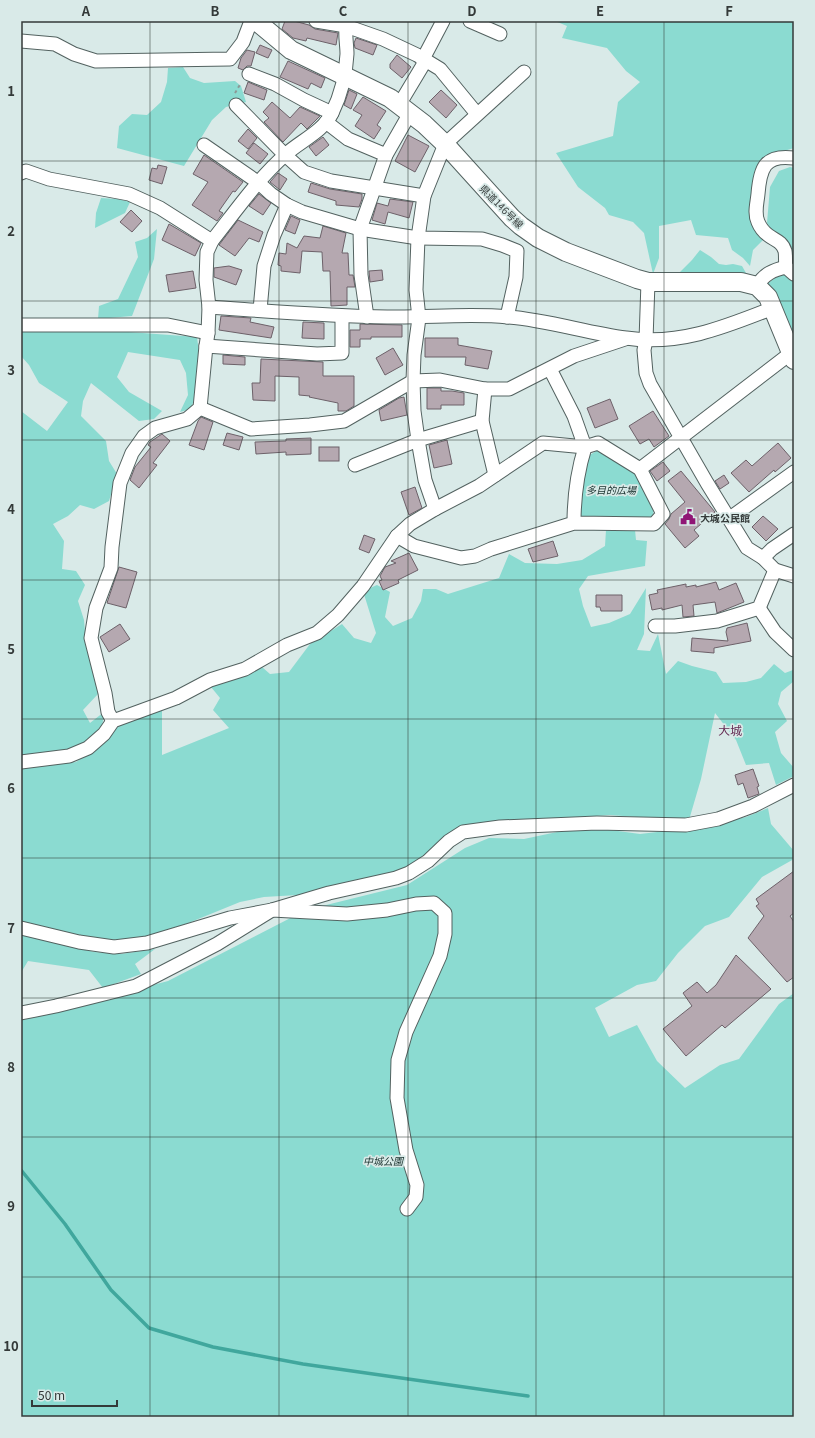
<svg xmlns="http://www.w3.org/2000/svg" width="815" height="1438" font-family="Georgia,'Noto Sans JP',serif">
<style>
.green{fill:#8bdbd1}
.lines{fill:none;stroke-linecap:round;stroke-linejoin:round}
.stream{stroke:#40a79d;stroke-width:3.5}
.building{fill:#b5a8b0;stroke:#6d6169}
.minor-casing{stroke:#536260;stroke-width:15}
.secondary-casing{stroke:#536260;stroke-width:20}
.path{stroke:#8c9896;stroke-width:2;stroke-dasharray:3 3;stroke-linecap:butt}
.minor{stroke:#fff;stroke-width:13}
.secondary{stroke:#fff;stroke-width:18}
.grid{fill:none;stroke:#343a39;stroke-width:1;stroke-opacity:0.55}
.labels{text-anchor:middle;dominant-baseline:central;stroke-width:3.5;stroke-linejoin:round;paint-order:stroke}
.street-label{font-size:10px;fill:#343a39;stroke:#d9eae8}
.park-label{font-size:10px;font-style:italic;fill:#18302d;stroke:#d9eae8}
.poi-label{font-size:10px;font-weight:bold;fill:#343a39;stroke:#d9eae8;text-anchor:start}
.quarter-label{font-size:12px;fill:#632952;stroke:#d9eae8}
.neatline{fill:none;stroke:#343a39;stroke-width:1.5}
.grid-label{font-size:13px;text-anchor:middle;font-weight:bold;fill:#343a39}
</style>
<rect width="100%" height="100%" fill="#d9eae8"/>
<g class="green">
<path d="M555,21H794V148L774,154L759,166L764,239L753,250L750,266L743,258L732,250L728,238L696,235L691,220L659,226V258L653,274L644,233L633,222L609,215L605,208L578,187L556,153L613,136L618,102L640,82L626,71L607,48L562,38L567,26Z"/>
<path d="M183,67L190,78L204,83L235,81L241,86L246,102L226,107L212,120L184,166L117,148L119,126L132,114L147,115L161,102L167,82L168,68Z"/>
<path d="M790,167L794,168V256H792L773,234L767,223L770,187L779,171Z"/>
<path d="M101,198L118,199L130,202L125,213L95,228L96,213Z"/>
<path d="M157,229L154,259L132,316L98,319L99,306L118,299L138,257L135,242L147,238Z"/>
<path d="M700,250L711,257L719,264L726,265L733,264L742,266L746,273L736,276L679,273L692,260Z"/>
<path d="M788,273L794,281V340L767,284L779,275Z"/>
<path d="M21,330L129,332L197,337L199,353L197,390L191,409L180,412L188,395L186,373L180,360L128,352L117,377L129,392L162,411L154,419L139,421L91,383L83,401L81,416L106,441L109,461L117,474L109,501L94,509L80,505L68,516L53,524L64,541L62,569L76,571L85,585L78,601L84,620L86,644L98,694L83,710L90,723L104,712L102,728L89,742L63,751L21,757V411L47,431L68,402L39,383L29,365L21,356Z"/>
<path d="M598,450L634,469L654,508L652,520L578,519L580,492L588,456Z"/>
<path d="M606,530H635L636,540L647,541L645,566L588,576L579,589L583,606L591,627L609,623L630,614L646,588L644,634L637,650L650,651L658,634L666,674L678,661L692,666L716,672L723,683L746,682L761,678L774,664L785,673L793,670L794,681L781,692L778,704L787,721L775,732L781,753L794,768V776L776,785L769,763L746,765L736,740L715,713L701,779L689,820L662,819L610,815L461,826L451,832L430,853L408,867L387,875L298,895L264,897L240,902L154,937L111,940L61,932L21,922V767L76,762L103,744L120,724L162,709V755L229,728L213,710L220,698L211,687L262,667L270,674L289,672L310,644L342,624L354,638L371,643L376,633L363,591L377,585L390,592L385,617L393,626L412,618L421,601L423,589H436L448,594L499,578L509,554L525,563L557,564L582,560L605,546Z"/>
<path d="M768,808L771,824L794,851V859L762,877L729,917L705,926L678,953L656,981L637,985L595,1008L609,1037L637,1025L657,1061L685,1088L720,1065L739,1059L779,1004L794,993V1417H21V1020L168,981L306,910L407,885L465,848L489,838L524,839L557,832L596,828L640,834L700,827L746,817Z"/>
<path d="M21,934L94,952L121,954L155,949L135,964L141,974L103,988L89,970L28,961L22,971H21Z"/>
</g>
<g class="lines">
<path class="stream" d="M21,1170L65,1224L111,1290L149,1328L213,1347L303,1364L528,1396"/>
</g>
<g class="building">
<path d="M285,21H294L309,25L315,29L338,33L336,45L307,38L306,41L293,38L282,29Z"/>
<path d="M356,38L377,45L373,55L355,48L354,43Z"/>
<path d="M260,45L272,50L268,58L256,53Z"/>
<path d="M247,50L255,52L251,66H247L243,70L238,68L241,58Z"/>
<path d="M397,55L411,67L402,78L390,68V64Z"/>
<path d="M288,61L325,78L321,88L311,83L308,89L280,77Z"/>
<path d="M248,82L267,90L264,100L244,93Z"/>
<path d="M349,90L357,94L351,109L344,105Z"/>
<path d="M441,90L457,105L446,118L429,102Z"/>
<path d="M363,97L386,111L377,125L381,128L374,139L355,126L362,115L353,110Z"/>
<path d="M272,102L290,118L300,107L320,116L307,129L301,123L283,142L264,122L269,118L263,112Z"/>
<path d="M248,129L257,138L248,149L238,141Z"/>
<path d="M408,135L429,146L415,172L395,161Z"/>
<path d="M323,137L329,145L316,156L309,147Z"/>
<path d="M254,143L268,154L260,164L246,153Z"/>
<path d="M204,155L243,182L235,192L233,191L219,211L223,213L217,221L192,205L208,182L193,174Z"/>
<path d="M158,165L167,167L162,184L149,180L152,168L157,169Z"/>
<path d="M278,173L287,179L280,190L270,182Z"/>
<path d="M311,183L330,189L362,194V199L359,207L336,205V201L308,192Z"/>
<path d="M259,194L271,203L263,215L249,206Z"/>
<path d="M390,199L413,202L409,218L388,212L385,224L372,220L377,203L388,206Z"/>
<path d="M131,210L142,221L132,232L120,222Z"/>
<path d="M291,216L300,220L295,234L285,230Z"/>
<path d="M238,220L263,232L259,242L249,238L235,256L219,245Z"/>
<path d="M169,224L201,243L195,256L162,240Z"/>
<path d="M323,226L346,233L342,253H348L349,275H353L355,287H347V305L331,306L330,271H323L322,252L302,251L300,273L281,271V266L278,265L279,253L286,254L287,243L297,248L304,236L320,238Z"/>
<path d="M229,266L242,270L236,285L214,277V268Z"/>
<path d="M382,270L383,280L370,282L369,271Z"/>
<path d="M193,271L196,288L169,292L166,275Z"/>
<path d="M221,316L251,318L250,322L274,327L271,338L219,330Z"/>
<path d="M303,322L324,323V339L302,338Z"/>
<path d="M360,324L402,325V337H371V339H360V347H350V330H360Z"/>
<path d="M425,338H458V345L492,351L488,369L465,365L466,357H425Z"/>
<path d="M393,348L403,365L385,375L376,358Z"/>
<path d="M223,355L245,357V365L223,364Z"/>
<path d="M261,359L323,362V376H354V406L346,411H338V403L309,397L310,396L299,395V377L275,376V401L253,400L252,383H260Z"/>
<path d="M427,388H441V391H452L464,393V405H441V409H427Z"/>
<path d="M404,397L407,415L381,421L379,410L399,398Z"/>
<path d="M610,399L618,419L595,428L587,408Z"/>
<path d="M653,411L669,436L654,447L649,439L640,444L629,426Z"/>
<path d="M201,417L213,422L204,450L189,445L198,421Z"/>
<path d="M227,433L243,437L239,450L223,445Z"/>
<path d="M162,434L170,441L153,463L157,465L139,488L130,480L135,467L151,447L148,445L150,442Z"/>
<path d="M311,438V454L286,455V452L256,454L255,442L286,441V439Z"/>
<path d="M447,440L452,464L434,468L429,445Z"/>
<path d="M778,443L791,458L775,472L774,470L749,492L731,473L746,460L752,466Z"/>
<rect x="319" y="447" width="20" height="14"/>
<path d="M663,462L670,471L657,481L650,471Z"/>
<path d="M681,471L715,512L694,530L699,536L685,548L665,524L669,519L671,514L685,502L668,481Z"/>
<path d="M724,475L729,483L720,489L715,481Z"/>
<path d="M415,487L422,508L409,515L401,492Z"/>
<path d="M763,516L778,529L766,541L752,527Z"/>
<path d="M364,535L375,539L369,553L359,549Z"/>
<path d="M553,541L558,556L533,562L528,549Z"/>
<path d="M409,553L418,570L398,580L399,583L383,590L379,581L382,580L380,576L385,567L396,563L391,561Z"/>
<path d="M119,567L137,572L126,608L107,603Z"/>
<path d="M716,582L719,590L736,583L744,602L717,613L715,602L693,605L694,616L683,617L682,605L662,610V608L652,610L649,595L658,593L657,590L686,584V587L696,585V587Z"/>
<path d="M596,595H622V611H601L600,607H596Z"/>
<path d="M747,623L751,641L714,648V653L691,651L692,638L728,641L726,632L727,628Z"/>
<path d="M120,624L130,639L109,652L100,637Z"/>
<path d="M753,769L759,786L757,787L759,794L748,798L743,783L738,785L735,775Z"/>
<path d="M794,871V913L790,916L794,922V977L787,982L748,938L764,916L756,906L759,904L756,899Z"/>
<path d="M736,955L771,989L725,1028L722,1025L686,1056L663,1029L692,1006L683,993L697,982L707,993L716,985Z"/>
</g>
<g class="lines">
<defs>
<g id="minor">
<path d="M316,21L346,26L383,39L417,55L440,69L477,114"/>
<path d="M470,21L500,34"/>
<path d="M21,41L55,44L74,54L96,61L230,59L243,42L251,21"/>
<path d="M249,74L275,84L304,100L332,113"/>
<path d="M236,105L285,155L304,172L331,181L424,196"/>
<path d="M399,105L423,65V59L443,21"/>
<path d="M326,122L348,139L386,155"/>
<path d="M204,145L259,183L271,194L287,205L302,212L360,229L418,238L482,239L502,245L517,251L516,277L507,317"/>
<path d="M21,173L26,171L49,179L129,194L160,208L212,241"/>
<path d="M786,267C785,262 786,256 785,251C782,241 774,240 768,235C764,232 760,227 758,222C754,213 757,204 758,194C760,169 764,154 794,158"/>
<path d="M648,282L646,340L644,350L646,373L650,384L707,483L747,548L763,558L775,570L794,576"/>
<path d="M757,286C764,274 773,270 786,267L794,274"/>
<path d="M209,307C268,311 327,316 387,317C427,318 467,313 508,317C548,320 587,333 626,338C679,346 725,327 773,308"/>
<path d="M260,310L264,266L274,235L287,205"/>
<path d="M367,317L361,275L360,229L386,155L410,113"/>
<path d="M21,325H168L208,333"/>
<path d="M206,346L317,354L342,353V316"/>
<path d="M485,389L482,421L495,475"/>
<path d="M200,408L251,429L310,425L344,421L413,381L440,380L485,389H509L574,356L625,339"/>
<path d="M355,465L418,440L482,421"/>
<path d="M640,469L791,353"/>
<path d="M435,509L425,480L418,440L414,411L413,381L414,355L419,318L416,290L418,238L424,196L445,144L524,72"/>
<path d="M730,518L794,472"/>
<path d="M397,536L414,546L461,558L475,556L491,549L574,523C574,496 577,473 585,447L598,443L640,469L663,514L654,524L574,523"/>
<path d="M763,558L772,549L794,534"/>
<path d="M759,608L775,632L794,650"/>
<path d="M655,626H675L717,621L759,608L775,570"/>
<path d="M113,721L108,712L105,693L91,638L96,608L111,568L112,547L120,483L132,453L144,436L155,428L187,419L200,408L206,346L208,333L209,307L206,280L207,252L212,241C235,212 257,180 285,155C300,141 323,132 332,113C341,95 346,74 347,54C347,43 344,32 347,21"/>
<path d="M21,762L69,756L88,748L104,734L113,721L176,698L210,680L245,669L287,645L317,633L338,615L363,586L397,536L410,524L435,509L479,486L543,443L585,447L574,416L550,369"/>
<path d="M21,928L79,942L114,947L147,943L230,918L272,910L329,893L396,878L409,873L428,861L449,841L463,832L500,827L597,823L686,825L718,819L753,806L794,785"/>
<path d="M21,1013L56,1006L136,986L217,944L272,910L347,914L387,910L416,904L434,903L445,913V934L440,956L406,1032L398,1060L397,1098L406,1150L417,1185L416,1197L407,1209"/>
</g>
<path id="secondary" d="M256,21L291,50L390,98L424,124L445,144L512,218L521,226L538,238L566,252L637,279L648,282H741L757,286L768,297L794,360"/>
</defs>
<use href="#minor" class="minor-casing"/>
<use href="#secondary" class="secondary-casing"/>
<path class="path" d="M235,93L241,83"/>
<use href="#minor" class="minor"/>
<use href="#secondary" class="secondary"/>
</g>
<path class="grid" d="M150,21V1417M279,21V1417M408,21V1417M536,21V1417M664,21V1417M21,161H794M21,301H794M21,440H794M21,580H794M21,719H794M21,858H794M21,998H794M21,1137H794M21,1277H794"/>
<defs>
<symbol id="civic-bare" viewBox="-9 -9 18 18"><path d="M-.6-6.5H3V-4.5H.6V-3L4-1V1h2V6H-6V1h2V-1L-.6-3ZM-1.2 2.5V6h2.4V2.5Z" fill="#901675" stroke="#d9eae8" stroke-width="2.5" paint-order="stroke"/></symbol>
</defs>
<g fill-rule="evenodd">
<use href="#civic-bare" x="677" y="506" width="22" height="22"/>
</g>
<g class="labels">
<g class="street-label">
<text transform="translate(502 206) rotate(45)">県道146号線</text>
</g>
<g class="park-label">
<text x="611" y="489">多目的広場</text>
<text x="383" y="1160">中城公園</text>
</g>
<g class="poi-label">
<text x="700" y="517">大城公民館</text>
</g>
<g class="quarter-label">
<text x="730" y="729">大城</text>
</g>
</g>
<rect width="815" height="1438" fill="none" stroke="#d9eae8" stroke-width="44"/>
<path d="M32 1400v6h85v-6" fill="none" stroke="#343a39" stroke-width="2"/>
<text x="38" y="1400" font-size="12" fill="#343a39" stroke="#d9eae8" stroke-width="3" paint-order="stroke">50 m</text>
<rect x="22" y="22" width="771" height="1394" class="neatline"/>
<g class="grid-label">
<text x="86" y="16">A</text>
<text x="215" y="16">B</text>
<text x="343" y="16">C</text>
<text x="472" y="16">D</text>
<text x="600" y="16">E</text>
<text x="729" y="16">F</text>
<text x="11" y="96">1</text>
<text x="11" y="236">2</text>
<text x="11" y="375">3</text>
<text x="11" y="514">4</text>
<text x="11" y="654">5</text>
<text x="11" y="793">6</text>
<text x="11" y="933">7</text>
<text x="11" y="1072">8</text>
<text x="11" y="1211">9</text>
<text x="11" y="1351">10</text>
</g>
</svg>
